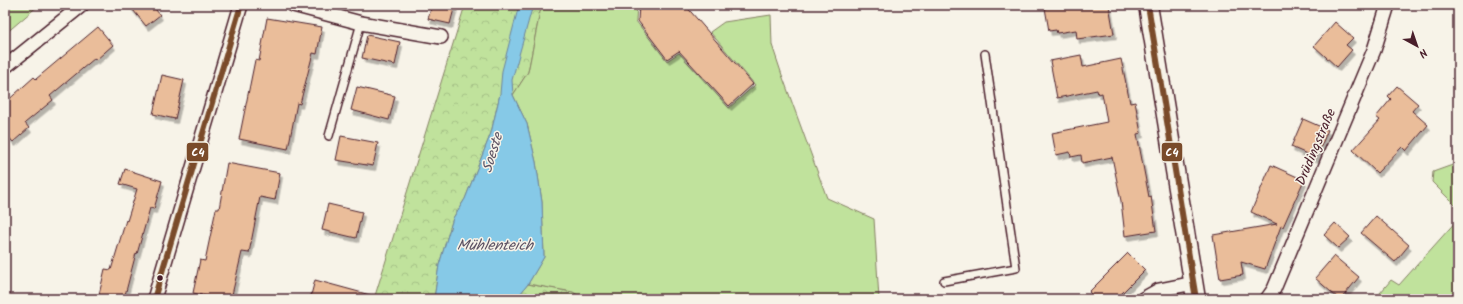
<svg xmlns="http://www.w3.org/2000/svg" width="1463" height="304" font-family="Kalam,sans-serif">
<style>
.forest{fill:url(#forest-crowns);stroke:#858064}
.park{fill:#c0e29c;stroke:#858064}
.water{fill:#86c9e7;stroke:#6e859c}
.building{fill:#eabd9a;stroke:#4a1f2b;filter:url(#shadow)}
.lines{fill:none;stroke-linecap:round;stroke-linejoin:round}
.lane-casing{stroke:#4a1f2b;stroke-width:10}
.street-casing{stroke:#4a1f2b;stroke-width:16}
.secondary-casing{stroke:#4a1f2b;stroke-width:21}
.lane{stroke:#f7f3e8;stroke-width:7}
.street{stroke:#f7f3e8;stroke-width:13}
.secondary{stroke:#f7f3e8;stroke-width:18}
.bus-1-casing{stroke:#f7f3e8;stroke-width:9}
.bus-1{stroke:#7a4b2a;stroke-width:6}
.bus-dot{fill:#4a1f2b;stroke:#f7f3e8;stroke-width:1.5}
.labels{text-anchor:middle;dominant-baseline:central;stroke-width:3;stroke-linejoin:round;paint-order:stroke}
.street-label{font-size:14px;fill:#4a1f2b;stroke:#f7f3e8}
.water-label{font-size:15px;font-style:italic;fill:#5c5263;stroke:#f7f3e8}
.line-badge{stroke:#f7f3e8;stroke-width:1.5}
.badge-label{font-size:11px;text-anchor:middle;font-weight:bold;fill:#fff}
</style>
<defs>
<pattern id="forest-crowns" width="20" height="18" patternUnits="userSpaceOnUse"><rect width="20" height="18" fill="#c0e29c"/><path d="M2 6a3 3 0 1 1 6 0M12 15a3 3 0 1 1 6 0" fill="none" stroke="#a6c187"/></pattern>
<filter id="shadow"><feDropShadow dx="2.5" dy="4.5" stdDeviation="0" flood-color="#0004"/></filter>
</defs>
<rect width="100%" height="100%" fill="#f7f3e8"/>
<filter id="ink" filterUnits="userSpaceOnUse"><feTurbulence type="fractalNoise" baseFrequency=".025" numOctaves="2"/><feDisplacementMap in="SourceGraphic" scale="8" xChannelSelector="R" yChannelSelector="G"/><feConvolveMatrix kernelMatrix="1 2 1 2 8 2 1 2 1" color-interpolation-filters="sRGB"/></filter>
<g filter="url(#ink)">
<g class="forest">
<path d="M465,5H544L540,12L528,72L513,95L500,94L491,133L465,199L453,218L439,265L434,299H374Z"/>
<path d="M528,284L573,292L584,299H516Z"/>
</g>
<g class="park">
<path d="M5,5H39L5,34Z"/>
<path d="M544,5H637L636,21L667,61L679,53L729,108L755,85L710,32L724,22L771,15L772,45L782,75L827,198L874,219L879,299H584L573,292L528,284L544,257L542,202L536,162L527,124L513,95L528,72L540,12Z"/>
<path d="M1458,163V208L1432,182L1433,172Z"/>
<path d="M1458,219V299H1375L1391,280L1399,285Z"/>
</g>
<path class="water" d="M519,5H533L512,80L513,95L527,124L536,162L542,202L544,257L528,284L516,299H434L439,265L453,218L465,199L491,133L500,94L502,71Z"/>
<g class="building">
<path d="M129,5H152L160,15L146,26Z"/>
<path d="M432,5H455L450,24L428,19Z"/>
<path d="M639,5H685L753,84L729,106L679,51L667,59L638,21Z"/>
<path d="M1063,5H1109L1114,34L1077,39L1076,30L1057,33L1056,30L1049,31L1045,8Z"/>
<path d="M267,18L322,27L317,54L313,53L300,104L297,103L288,149L239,139L255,60L259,61Z"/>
<path d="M1335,22L1353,38L1346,45L1352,50L1337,67L1314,46Z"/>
<path d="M98,27L113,45L96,60L95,58L50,96L53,100L25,123L29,128L13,142L5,133V103L34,77L36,79Z"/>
<path d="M367,35L400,42L395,65L362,58Z"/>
<path d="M1081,55L1083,67L1121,59L1130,103L1135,102L1141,133L1137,134L1149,197L1151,196L1156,231L1125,236L1121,201L1112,157L1082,163L1081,155L1071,157L1070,152L1056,155L1052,133L1107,122L1102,93L1098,94L1097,90L1057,98L1050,61Z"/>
<path d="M162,75L184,80L175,119L153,114Z"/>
<path d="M1397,86L1418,104L1412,111L1428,125L1406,151L1402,147L1377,173L1353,150L1380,120L1376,117L1391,99L1388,96Z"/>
<path d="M357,87L395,96L389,120L351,110Z"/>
<path d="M1303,119L1328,130L1316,158L1291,147Z"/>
<path d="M341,136L378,143L373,166L336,160Z"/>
<path d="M227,163L280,173L275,200L260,197L249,253L242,252L231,299H220L193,293L200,260L205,261L216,209H219Z"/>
<path d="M1271,165L1304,180L1283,227L1281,226L1265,269L1241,262L1243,275L1220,279L1213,235L1277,224L1251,212Z"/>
<path d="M125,169L162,181L154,209L150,208L137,254L136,253L124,299H98L105,269L111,270L126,220L127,221L137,189L120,184Z"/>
<path d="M328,204L362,212L356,238L322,230Z"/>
<path d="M1376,216L1409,245L1395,262L1361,233Z"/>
<path d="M1335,223L1350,237L1338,248L1324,235Z"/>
<path d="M1128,253L1145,270L1116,299H1096L1089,292Z"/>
<path d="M1334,256L1359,277L1341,299H1339L1315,278Z"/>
<path d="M315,280L370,295L369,299H310Z"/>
</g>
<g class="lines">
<defs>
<g id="lane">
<path d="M329,136L361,23"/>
<path d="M944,281L1016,268L985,54"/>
</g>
<g id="street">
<path d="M293,5L361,23L441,37"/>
<path d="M5,67L82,5"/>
<path d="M154,299L241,5"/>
<path d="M1143,299L1159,290L1194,283"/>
<path d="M1267,299L1274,289L1374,50L1388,5"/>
</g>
<path id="secondary" d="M1148,5L1196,299"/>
</defs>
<use href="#lane" class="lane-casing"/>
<use href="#street" class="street-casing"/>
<use href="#secondary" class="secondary-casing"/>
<use href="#lane" class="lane"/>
<use href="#street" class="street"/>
<use href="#secondary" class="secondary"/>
<defs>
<g id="bus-1">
<path d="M1148,5L1196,299"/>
<path d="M154,299L241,5"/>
</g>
</defs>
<use href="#bus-1" class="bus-1-casing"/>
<use href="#bus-1" class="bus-1"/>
</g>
</g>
<circle class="bus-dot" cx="160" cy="278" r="3.5"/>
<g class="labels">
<g class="street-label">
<text transform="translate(1316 147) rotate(-67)">Drüdingstraße</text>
</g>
<g class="water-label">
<text transform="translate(493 153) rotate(-73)">Soeste</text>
<text x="495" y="246">Mühlenteich</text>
</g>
</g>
<g class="line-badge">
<rect x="186" y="142" width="23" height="20" rx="4" fill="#7a4b2a"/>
<rect x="1161" y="142" width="22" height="20" rx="4" fill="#7a4b2a"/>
</g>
<g class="badge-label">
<text x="198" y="156">C4</text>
<text x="1172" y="156">C4</text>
</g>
<rect width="1463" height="304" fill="none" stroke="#f7f3e8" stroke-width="20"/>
<rect x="10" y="10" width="1443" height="284" fill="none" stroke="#4a1f2b" stroke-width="1.5" filter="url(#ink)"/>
<g transform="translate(1417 46) rotate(140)" stroke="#f7f3e8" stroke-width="3" paint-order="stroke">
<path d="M0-3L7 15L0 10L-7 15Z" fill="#4a1f2b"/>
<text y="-6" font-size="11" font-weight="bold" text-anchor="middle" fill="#4a1f2b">N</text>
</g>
</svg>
